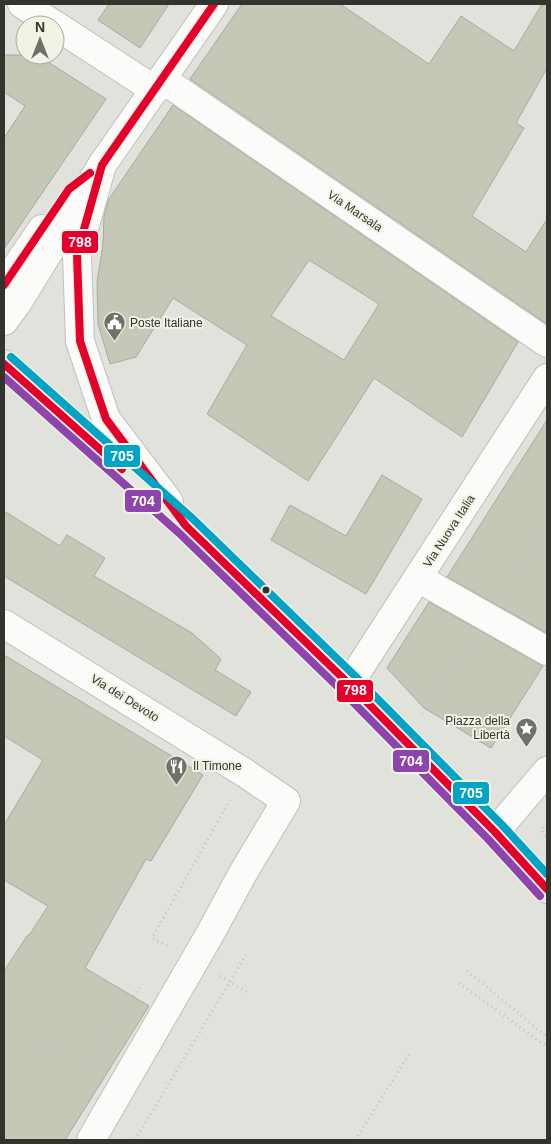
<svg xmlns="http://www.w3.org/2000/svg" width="551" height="1144" font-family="Arial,sans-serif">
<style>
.building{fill:#c5c8b7;stroke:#a8a9a3;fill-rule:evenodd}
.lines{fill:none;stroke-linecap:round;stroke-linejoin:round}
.minor-casing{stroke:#c0c0bb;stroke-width:30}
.major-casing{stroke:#bdbdb9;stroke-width:30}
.path{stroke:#c2c2be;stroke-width:3;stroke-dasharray:1 4;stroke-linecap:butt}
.minor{stroke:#fbfbfa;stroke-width:28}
.major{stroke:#e7e8df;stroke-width:28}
.bus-1-casing{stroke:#f1f4e5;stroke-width:11}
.bus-2-casing{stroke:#f1f4e5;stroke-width:11}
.bus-3-casing{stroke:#f1f4e5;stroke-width:11}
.bus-1{stroke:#e4002b;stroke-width:8}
.bus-2{stroke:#8e44ad;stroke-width:8}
.bus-3{stroke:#03a3c6;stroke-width:8}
.bus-dot{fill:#33342e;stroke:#f1f4e5;stroke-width:2}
.labels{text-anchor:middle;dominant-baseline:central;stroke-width:4;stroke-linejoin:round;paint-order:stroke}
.street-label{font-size:12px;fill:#33342e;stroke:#f1f4e5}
.poi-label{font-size:12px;fill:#33342e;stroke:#f1f4e5;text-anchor:start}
.line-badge{stroke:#f1f4e5;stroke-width:2}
.badge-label{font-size:14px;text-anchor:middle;font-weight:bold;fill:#fff}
</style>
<rect width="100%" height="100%" fill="#e2e2dc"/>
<g class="building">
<path d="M109,4H169L140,48L98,20Z"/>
<path d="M242,4H340L429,64L461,16L514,51L542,4H547V68L516,123L524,128L472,216L526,252L547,219V324L190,79Z"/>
<path d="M4,55H37L106,99L4,249V138L25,106L4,92Z"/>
<path d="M173,105L518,342L462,437L374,378L308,481L207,414L247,345L173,298L136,357L110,364L98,324L97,282L103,245L104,216L109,199ZM309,260L379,304L344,360L271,316Z"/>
<path d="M547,420V633L447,577Z"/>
<path d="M382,475L422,499L366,594L271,540L290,505L346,536Z"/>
<path d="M4,511L60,546L67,535L105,558L94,576L192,633L221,659L215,670L251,692L236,716L4,576Z"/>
<path d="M429,602L543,666L491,748L424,708L387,668Z"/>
<path d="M4,655L203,775L151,861L146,859L85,968L149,1006L65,1140H4V971L27,936L30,934L48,906L4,880V825L43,760L4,736Z"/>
</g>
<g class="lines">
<defs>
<g id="minor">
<path d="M22,4L55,25"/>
<path d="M55,25L155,90"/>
<path d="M162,79L547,343"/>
<path d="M102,165L77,254L80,341L106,419L169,502"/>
<path d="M4,285L42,229"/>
<path d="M4,321L18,302L102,165L214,4"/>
<path d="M418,578L547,651"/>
<path d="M4,624L245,773L286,801L243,873L210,934L91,1140"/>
<path d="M349,684L547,378"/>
<path d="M495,832L547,771"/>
</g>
<path id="major" d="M4,364L186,526L349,684L495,832L547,889"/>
</defs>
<use href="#minor" class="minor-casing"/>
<use href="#major" class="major-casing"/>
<g class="path">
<path d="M505,593L547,530"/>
<path d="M422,714L471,643"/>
<path d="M543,827L541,830L546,838"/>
<path d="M167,946L152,938L230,800"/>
<path d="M467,971L547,1037"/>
<path d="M220,976L249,993"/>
<path d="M459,983L547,1047"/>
<path d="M4,1028L30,1044L88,1061L142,984"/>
<path d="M135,1140L246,955"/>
<path d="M355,1140L410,1053"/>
</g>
<use href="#minor" class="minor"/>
<use href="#major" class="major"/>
<defs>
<g id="bus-1">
<path d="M214,4L102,165L77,254L80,341L106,419L186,526L349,684L495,832L547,889"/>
<path d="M4,285L69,189L90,173"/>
<path d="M4,364L122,469"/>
</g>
<path id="bus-2" d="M4,377L179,533L342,691L488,839L540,896"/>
<path id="bus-3" d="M11,357L193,519L356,677L502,825L547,874"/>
</defs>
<use href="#bus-1" class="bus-1-casing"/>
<use href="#bus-2" class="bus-2-casing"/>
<use href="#bus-3" class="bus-3-casing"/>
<use href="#bus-1" class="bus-1"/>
<use href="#bus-2" class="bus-2"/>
<use href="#bus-3" class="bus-3"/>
</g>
<defs>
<symbol id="civic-pin" viewBox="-11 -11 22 30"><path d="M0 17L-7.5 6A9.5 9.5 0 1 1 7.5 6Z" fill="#70716b" stroke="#f1f4e5"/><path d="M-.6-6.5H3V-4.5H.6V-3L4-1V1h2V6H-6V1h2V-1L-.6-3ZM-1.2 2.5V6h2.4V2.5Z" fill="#fff"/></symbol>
<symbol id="sight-pin" viewBox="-11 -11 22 30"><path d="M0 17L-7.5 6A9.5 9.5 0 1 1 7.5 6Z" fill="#70716b" stroke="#f1f4e5"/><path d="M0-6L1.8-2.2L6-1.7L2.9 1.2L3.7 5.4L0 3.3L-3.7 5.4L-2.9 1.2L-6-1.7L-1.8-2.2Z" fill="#fff"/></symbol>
<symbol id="restaurant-pin" viewBox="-11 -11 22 30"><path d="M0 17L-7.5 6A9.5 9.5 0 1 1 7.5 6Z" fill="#70716b" stroke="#f1f4e5"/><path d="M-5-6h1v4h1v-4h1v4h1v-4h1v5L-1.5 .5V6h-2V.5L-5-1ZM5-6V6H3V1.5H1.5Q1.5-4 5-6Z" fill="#fff"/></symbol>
</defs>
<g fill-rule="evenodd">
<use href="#civic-pin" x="102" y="310" width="25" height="34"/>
<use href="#sight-pin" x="514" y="716" width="25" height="34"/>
<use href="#restaurant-pin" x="164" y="754" width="25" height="34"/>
</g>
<circle class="bus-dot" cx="266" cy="590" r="4.5"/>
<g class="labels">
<g class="street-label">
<text transform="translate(355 211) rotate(34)">Via Marsala</text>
<text transform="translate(449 531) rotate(-57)">Via Nuova Italia</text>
<text transform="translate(125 698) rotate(32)">Via dei Devoto</text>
</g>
<g class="poi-label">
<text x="130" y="323">Poste Italiane</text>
<text x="510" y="721" text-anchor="end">Piazza della<tspan x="510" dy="14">Libertà</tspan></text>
<text x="193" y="766">Il Timone</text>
</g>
</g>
<g class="line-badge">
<rect x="61" y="230" width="38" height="24" rx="5" fill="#e4002b"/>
<rect x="103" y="444" width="38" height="24" rx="5" fill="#03a3c6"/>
<rect x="124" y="489" width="38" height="24" rx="5" fill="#8e44ad"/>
<rect x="336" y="679" width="38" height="24" rx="5" fill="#e4002b"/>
<rect x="392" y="749" width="38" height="24" rx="5" fill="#8e44ad"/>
<rect x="452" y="781" width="38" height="24" rx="5" fill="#03a3c6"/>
</g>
<g class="badge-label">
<text x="80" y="247">798</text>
<text x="122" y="461">705</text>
<text x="143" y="506">704</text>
<text x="355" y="695">798</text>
<text x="411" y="766">704</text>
<text x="471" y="798">705</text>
</g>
<rect width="551" height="1144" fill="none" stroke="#33342e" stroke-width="10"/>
<g transform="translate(40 40)"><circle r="24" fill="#f1f4e5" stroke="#a5a79c"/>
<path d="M0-4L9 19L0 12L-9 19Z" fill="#70716b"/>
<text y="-8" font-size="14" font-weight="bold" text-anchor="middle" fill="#33342e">N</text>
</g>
</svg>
